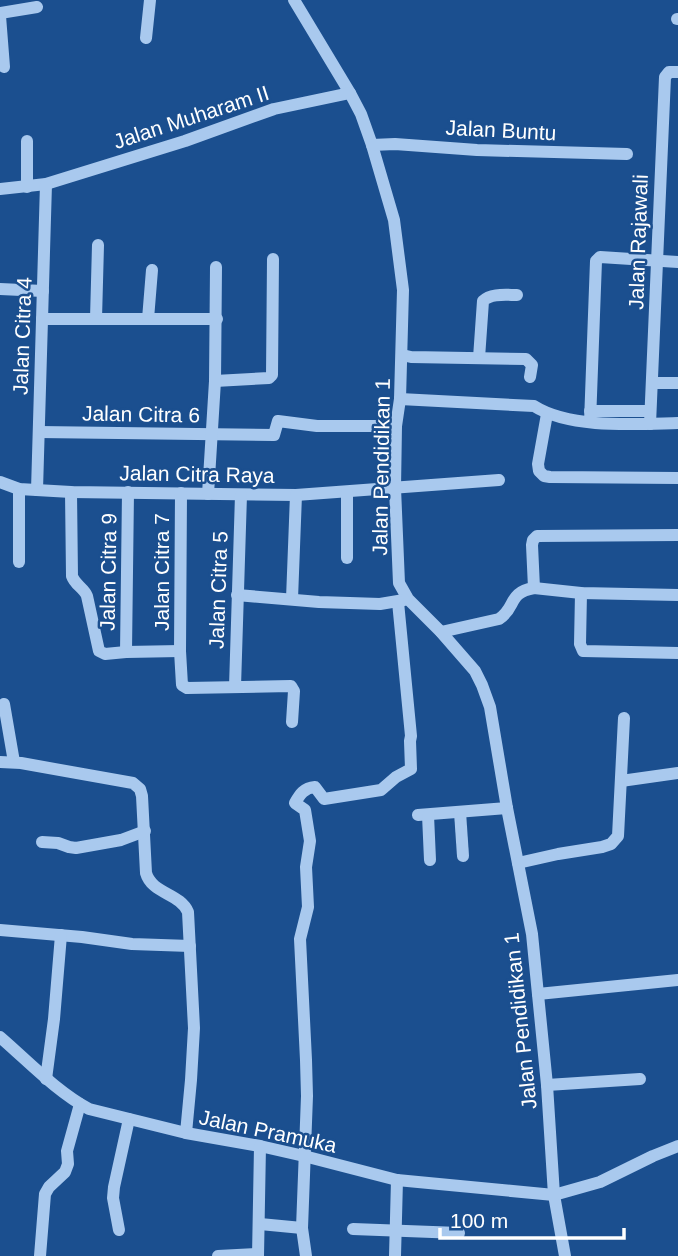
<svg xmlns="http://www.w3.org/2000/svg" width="678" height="1256" font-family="Helvetica,sans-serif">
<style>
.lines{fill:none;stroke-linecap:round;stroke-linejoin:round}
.minor{stroke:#a9c9ee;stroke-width:12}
.labels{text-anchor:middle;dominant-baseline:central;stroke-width:5;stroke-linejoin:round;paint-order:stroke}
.street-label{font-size:21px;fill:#fff;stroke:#1b4f8f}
</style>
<rect width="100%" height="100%" fill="#1b4f8f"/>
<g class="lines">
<g class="minor">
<path d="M294,0L350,93L361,114L372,145L394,220L403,290L400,399L396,426L395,488L399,583L408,599L441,632L475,671L482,685L490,707L507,808L532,934L547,1085L554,1195L565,1256"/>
<path d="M0,13L37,7"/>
<path d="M0,16L4,67"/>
<path d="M677,19H678"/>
<path d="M146,38L150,0"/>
<path d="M27,141V187"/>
<path d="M372,145L395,144L477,150L627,154"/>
<path d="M0,189L46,184L185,141L274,109L350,93"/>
<path d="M0,289L43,291"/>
<path d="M42,319H217"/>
<path d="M96,319L98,245"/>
<path d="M148,319L152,270"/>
<path d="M402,355L411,357L526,359L532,365L530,377"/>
<path d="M479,358L483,301C491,293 506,295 517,295"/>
<path d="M215,381L269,378L272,375L273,259"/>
<path d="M652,383H678"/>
<path d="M400,399L534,406C570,429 636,424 678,423"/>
<path d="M590,411H650"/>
<path d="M547,414L538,464L539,471L544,476L550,477L678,478"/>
<path d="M590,422L596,261L600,257L678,262"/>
<path d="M650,424L665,77L669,72H678"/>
<path d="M39,432L274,435L278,421L317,426H396"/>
<path d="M0,482L19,489L71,492L296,495L499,480"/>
<path d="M37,490L46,184"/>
<path d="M71,492L72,576C75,585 84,588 87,596L99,651L105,654L126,652L180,651"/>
<path d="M347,492V558"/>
<path d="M181,493L180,651L182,685L187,688L291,686L294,691L292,722"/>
<path d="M208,494L215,381L216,267"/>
<path d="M19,562V489"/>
<path d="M534,588L581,593L678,595"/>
<path d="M581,593L580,644L583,651L678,653"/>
<path d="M237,595L319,602L380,604L404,600"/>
<path d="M292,599L296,495"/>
<path d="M441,632L499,619C517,607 507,593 534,588L532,545L533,540L537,536L678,535"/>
<path d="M126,652L128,492"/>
<path d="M235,687L241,495"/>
<path d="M4,704L14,762"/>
<path d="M0,762L21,763L133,783L140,789L142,796L146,873C152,894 180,893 188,912L194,1028L191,1080L186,1133"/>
<path d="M621,781L678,773"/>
<path d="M460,812L463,856"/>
<path d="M418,815L507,808"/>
<path d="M428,815L430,860"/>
<path d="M42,842L58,843L69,847L76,848L121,840L145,831"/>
<path d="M518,863L558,854L602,847L611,844L618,836L624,718"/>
<path d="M0,930L82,937L132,944L190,946"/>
<path d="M538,994L678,980"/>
<path d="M0,1037C29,1062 56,1091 89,1109L186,1133L260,1146L304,1156L397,1180L554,1195L600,1182L653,1156L678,1146"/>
<path d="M46,1079L54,1019L61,935"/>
<path d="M547,1085L640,1079"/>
<path d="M260,1224L302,1228"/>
<path d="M353,1229L459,1233"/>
<path d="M119,1230L113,1198L114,1187L129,1119"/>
<path d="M40,1256L45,1194L49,1187L65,1172L68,1164L67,1151L80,1104"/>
<path d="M218,1256L258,1254"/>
<path d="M258,1256L260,1146"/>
<path d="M306,1256L302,1228L307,1096L306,1060L300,939L308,907L306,867L310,841L305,810L295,803C300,794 304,788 315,787L324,799L381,790L396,777L411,769L410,741L411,736L398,602"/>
<path d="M395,1256L397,1180"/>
</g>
</g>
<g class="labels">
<g class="street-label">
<text transform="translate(191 117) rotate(-18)">Jalan Muharam II</text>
<text transform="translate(501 130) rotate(3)">Jalan Buntu</text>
<text transform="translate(638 242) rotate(-88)">Jalan Rajawali</text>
<text transform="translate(22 336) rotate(-88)">Jalan Citra 4</text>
<text transform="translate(141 414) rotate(1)">Jalan Citra 6</text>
<text transform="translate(381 467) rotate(-89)">Jalan Pendidikan 1</text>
<text transform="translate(197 474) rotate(1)">Jalan Citra Raya</text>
<text transform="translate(108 572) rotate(-89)">Jalan Citra 9</text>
<text transform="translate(161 572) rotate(-90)">Jalan Citra 7</text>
<text transform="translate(218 590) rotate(-88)">Jalan Citra 5</text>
<text transform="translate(520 1021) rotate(-96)">Jalan Pendidikan 1</text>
<text transform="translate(268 1131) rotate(12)">Jalan Pramuka</text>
</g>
</g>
<path d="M440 1228v10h184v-10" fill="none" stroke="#ffffff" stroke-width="3.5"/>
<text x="450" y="1228" font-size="21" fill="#ffffff" stroke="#1b4f8f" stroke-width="5" paint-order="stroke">100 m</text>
</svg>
